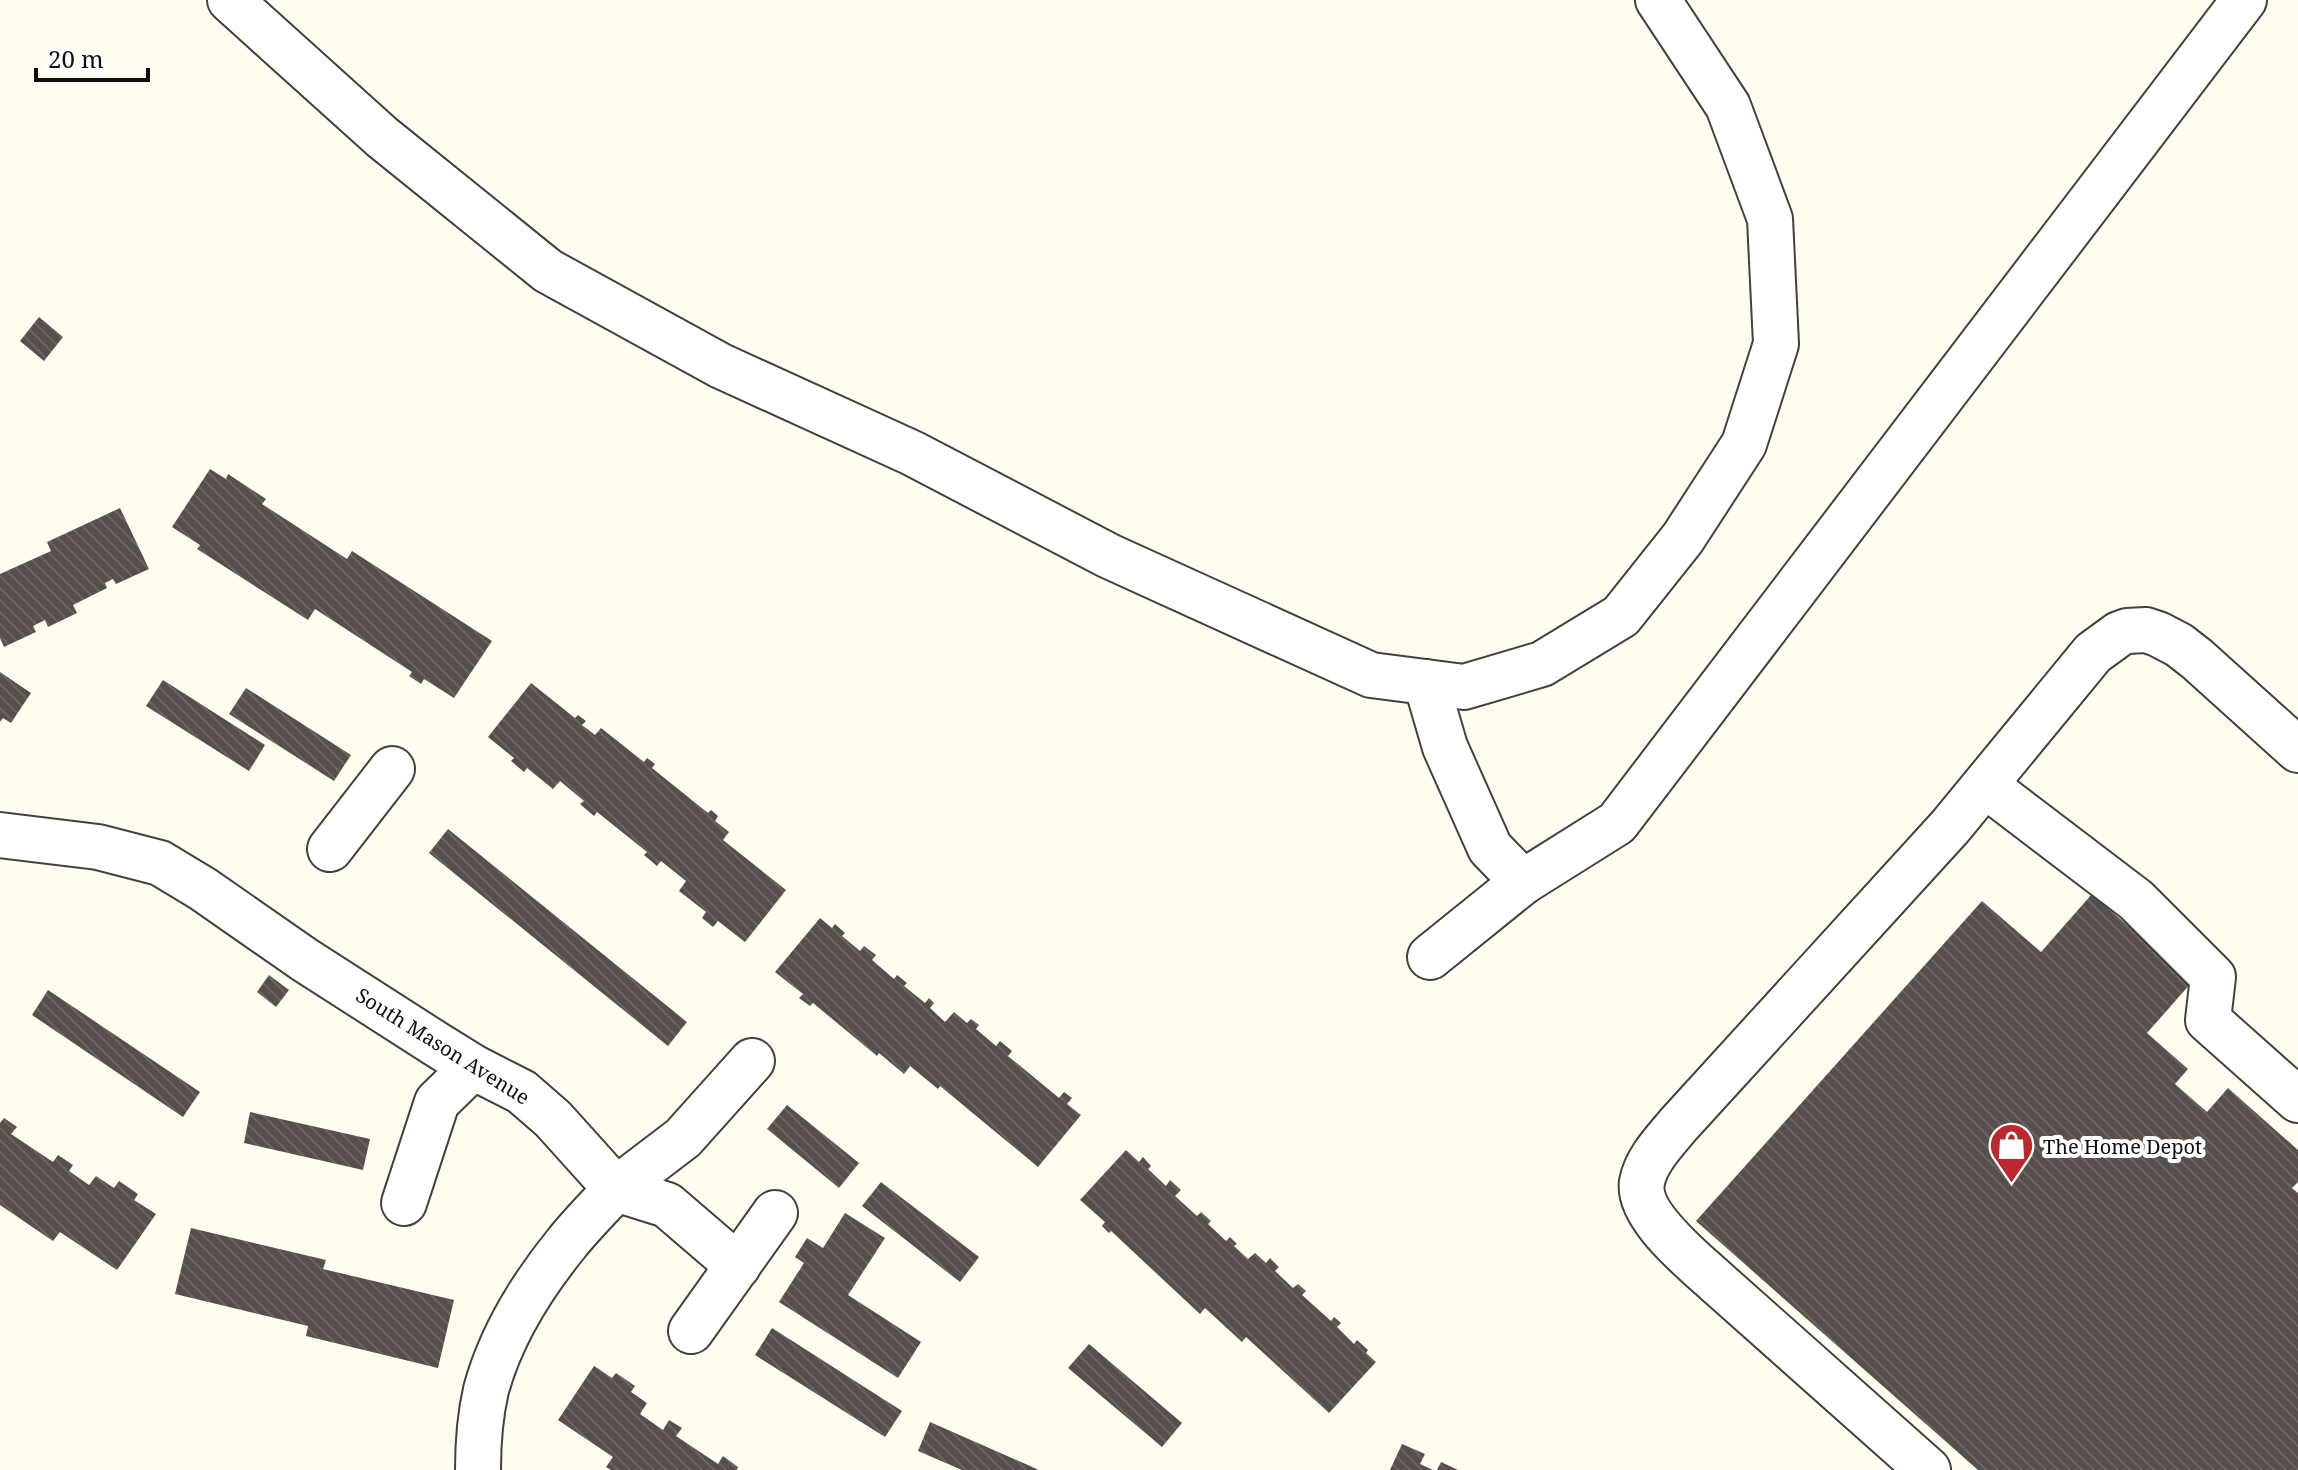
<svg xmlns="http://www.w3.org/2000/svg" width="2298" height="1470" font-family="'Noto Serif',serif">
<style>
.building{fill:url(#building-back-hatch)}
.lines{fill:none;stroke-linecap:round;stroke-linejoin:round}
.minor-casing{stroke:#414141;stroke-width:48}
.minor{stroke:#fff;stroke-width:44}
.labels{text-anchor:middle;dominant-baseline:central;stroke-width:8;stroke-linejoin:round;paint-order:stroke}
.street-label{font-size:20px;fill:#0e0e0e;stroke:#fff}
.poi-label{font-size:20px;fill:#0e0e0e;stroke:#fff;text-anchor:start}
</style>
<defs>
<pattern id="building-back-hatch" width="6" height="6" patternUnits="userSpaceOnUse" patternTransform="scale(2)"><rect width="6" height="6" fill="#574f4b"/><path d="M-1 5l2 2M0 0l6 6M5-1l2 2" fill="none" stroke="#6a6461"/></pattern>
</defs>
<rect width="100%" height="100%" fill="#fffcf0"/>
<g class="building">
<path d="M39,317L63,337L44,361L20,341Z"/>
<path d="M210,469L226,479L228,474L266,499L262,504L347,559L352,551L492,641L454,698L424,679L421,684L409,676L412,672L315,609L308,620L197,549L200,545L172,527Z"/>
<path d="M120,508L149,569L116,584L113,579L105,583L107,588L73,605L77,613L48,627L45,620L33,626L36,632L4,647L0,638V574L51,551L47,542Z"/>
<path d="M0,672L31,693L11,723L3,718L0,722Z"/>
<path d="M163,680L265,745L249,771L146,706Z"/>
<path d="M531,683L575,718L578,715L586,721L582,725L595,735L601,728L644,762L647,758L655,764L652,768L708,813L711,810L718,816L715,821L729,832L723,840L786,890L745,942L718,921L713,927L702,918L706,912L679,891L686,881L661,861L657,866L644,855L647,852L597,812L594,816L580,804L584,801L560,781L553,789L527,768L524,772L511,761L514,758L488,737Z"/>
<path d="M246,688L351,755L334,781L229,714Z"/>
<path d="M448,829L687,1022L668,1046L429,853Z"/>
<path d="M2092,894L2192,982L2147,1033L2188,1069L2175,1084L2207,1112L2228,1088L2298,1150V1182L2292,1188L2298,1193V1470H1978L1696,1221L1982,901L2041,952Z"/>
<path d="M820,918L832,928L835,924L845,933L842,936L860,951L864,946L876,955L872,960L894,979L897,975L907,983L904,986L925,1003L929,998L934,1003L930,1008L945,1022L954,1012L967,1023L971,1019L979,1025L976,1029L996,1046L1000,1041L1012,1051L1008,1056L1059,1098L1064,1092L1072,1098L1067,1104L1081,1115L1038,1167L940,1086L938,1089L910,1066L904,1074L879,1053L877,1056L813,1003L810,1006L799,998L803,994L775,972Z"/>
<path d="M269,975L289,990L276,1007L257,992Z"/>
<path d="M48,990L200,1092L183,1117L32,1015Z"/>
<path d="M787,1105L859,1163L839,1188L767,1129Z"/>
<path d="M250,1112L370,1139L363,1170L244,1143Z"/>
<path d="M4,1118L17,1127L11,1134L53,1162L58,1155L73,1165L69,1171L89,1185L96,1176L114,1188L119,1181L138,1194L134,1200L156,1214L117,1270L60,1232L53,1241L0,1205V1123Z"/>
<path d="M1126,1150L1139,1162L1143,1157L1151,1166L1148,1169L1166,1186L1170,1180L1181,1190L1175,1196L1197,1216L1201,1212L1211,1221L1208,1224L1226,1241L1230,1237L1237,1244L1234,1246L1248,1259L1255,1253L1266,1263L1270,1258L1279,1267L1275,1271L1293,1288L1298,1284L1306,1291L1302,1295L1331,1321L1334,1317L1341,1323L1337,1327L1354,1344L1357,1340L1368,1350L1366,1353L1376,1362L1329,1413L1246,1337L1242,1342L1205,1308L1200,1314L1111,1231L1109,1233L1102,1226L1105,1222L1080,1200Z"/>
<path d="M881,1182L979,1257L960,1282L862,1206Z"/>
<path d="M845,1213L885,1238L848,1295L921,1342L898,1378L779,1302L804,1263L795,1257L807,1238L823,1248Z"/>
<path d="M191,1228L326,1260L323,1269L454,1300L438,1368L306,1336L308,1326L175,1294Z"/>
<path d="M772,1328L902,1411L885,1437L755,1355Z"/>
<path d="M1089,1344L1182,1423L1162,1447L1068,1368Z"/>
<path d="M594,1366L612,1378L616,1373L635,1386L631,1392L647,1403L640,1414L663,1430L669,1420L682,1428L676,1436L718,1464L723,1456L738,1467L737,1470H611L606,1467L613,1457L558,1420Z"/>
<path d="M930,1422L1039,1470H962L918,1451Z"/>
<path d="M1402,1444L1425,1454L1420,1464L1433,1470H1390Z"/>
<path d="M1441,1462L1458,1470H1437Z"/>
</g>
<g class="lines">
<defs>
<g id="minor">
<path d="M230,0L382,137L548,271L721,366L912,453L1109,556L1371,675L1464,687L1542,664L1621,616L1683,538L1744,444L1776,344L1770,219L1728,106L1658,0"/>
<path d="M1426,682L1445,747L1490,848L1523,882"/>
<path d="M1985,785L2136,900L2213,977L2208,1020L2298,1100"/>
<path d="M0,835L98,847L160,863L203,889L305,960L436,1044L473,1067L522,1092L553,1119L616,1189C599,1207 581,1225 566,1244C532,1286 500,1338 486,1390C480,1416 478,1444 478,1470"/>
<path d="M330,849L392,769"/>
<path d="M1430,957L1523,882L1617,823L2244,0"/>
<path d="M616,1189L683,1138L752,1061"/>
<path d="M616,1189L667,1205L738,1266"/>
<path d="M404,1203L437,1102L473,1067"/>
<path d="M691,1331L775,1213"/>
<path d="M1928,1470L1701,1268C1681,1250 1637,1211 1642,1182C1646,1160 1665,1141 1679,1124L1950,827L2093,653L2119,634L2127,631L2146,630L2158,634L2179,645L2197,659L2298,750"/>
</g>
</defs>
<use href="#minor" class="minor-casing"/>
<use href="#minor" class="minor"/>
</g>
<defs>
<symbol id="shop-pin" viewBox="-11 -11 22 30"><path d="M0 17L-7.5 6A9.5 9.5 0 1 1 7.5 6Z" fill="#bc2830" stroke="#fff"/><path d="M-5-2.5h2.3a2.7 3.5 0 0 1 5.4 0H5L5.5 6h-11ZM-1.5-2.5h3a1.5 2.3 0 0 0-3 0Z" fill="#fff"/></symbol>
</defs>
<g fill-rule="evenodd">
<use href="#shop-pin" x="1986" y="1120" width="51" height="69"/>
</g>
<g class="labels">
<g class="street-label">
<text transform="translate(443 1046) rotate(32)">South Mason Avenue</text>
</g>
<g class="poi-label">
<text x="2043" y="1146">The Home Depot</text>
</g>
</g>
<path d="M36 68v12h112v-12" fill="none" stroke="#0e0e0e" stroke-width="4"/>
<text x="48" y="68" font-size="24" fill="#0e0e0e" stroke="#ffffff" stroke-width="6" paint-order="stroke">20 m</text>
</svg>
